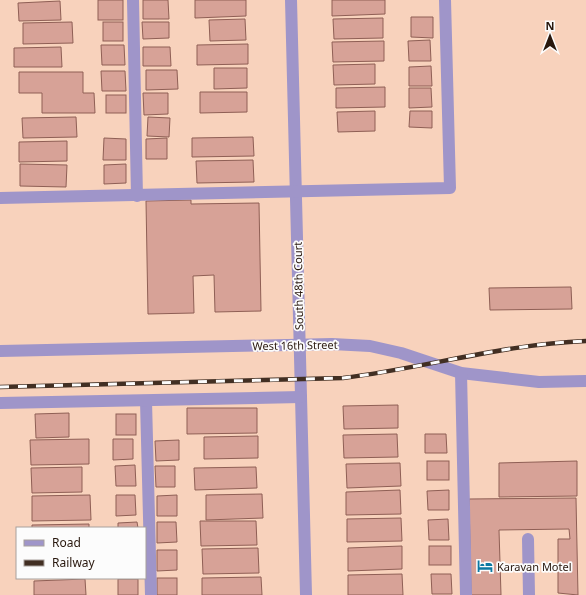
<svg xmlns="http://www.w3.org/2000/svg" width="586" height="595" font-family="'Noto Sans',sans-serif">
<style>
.building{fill:#d7a297;stroke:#8f5f55}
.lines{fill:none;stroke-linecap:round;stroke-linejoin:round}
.minor{stroke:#9f95c9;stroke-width:12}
.rail-casing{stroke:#422f23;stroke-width:4.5}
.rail{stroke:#fcfcfc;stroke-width:3;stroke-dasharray:9;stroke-linecap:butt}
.labels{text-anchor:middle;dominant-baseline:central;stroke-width:3.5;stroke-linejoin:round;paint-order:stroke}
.street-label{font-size:11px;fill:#28170d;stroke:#fcfcfc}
.poi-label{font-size:11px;fill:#28170d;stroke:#fcfcfc;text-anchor:start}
</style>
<rect width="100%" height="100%" fill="#f8d2bc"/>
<g class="building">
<rect x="98" y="0" width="25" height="20"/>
<path d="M143,0H168L169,19H143Z"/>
<path d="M195,0H246V16L195,18Z"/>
<path d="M332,0H385V14L332,16Z"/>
<path d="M60,1L61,20L19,21L18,3Z"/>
<path d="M411,17H433V38L411,37Z"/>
<path d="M383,18V38L334,39L333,19Z"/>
<path d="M245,19L246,40L210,41L209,20Z"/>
<path d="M72,22L73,43L23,44V23Z"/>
<rect x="103" y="22" width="20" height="19"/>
<path d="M142,22H169V38L143,39Z"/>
<path d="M430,40L431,61H409L408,41Z"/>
<path d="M384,41V61L333,62L332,42Z"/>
<path d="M248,44V64L197,65V45Z"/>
<path d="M101,45H124L125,65H102Z"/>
<path d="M61,47L62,67H14V48Z"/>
<path d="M143,47H170L171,66H143Z"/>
<path d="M375,64V84L334,85L333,65Z"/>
<path d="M431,66L432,86H409V67Z"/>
<path d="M214,68H247V88L214,89Z"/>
<path d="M146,70H177L178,89L146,90Z"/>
<path d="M101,71H125L126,91H102Z"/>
<path d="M19,72H83V93H94L95,113H42V93H19Z"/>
<path d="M385,87V107L336,108V88Z"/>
<path d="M409,88H431L432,107L409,108Z"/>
<path d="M200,92H247V112L200,113Z"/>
<path d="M143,93H168V114L144,115Z"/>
<rect x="106" y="95" width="20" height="18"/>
<path d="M375,111V131L338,132L337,112Z"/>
<path d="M410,111H432V128L409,127Z"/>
<path d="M76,117L77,137L23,138L22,118Z"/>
<path d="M148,117L170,118L169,137L147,136Z"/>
<path d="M253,137L254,156L192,157V138Z"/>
<path d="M104,138L126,139V160H103Z"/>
<path d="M167,138V159H146V139Z"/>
<path d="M67,141V161L19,162V142Z"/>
<path d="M253,160L254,182L197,183L196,161Z"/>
<path d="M20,164L67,165L66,187L20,186Z"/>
<path d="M126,164V183L104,184V165Z"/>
<path d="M191,200V204L259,203L261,311L215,312L214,275L193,276L194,313L148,314L146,201Z"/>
<path d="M571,287L572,309L490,310L489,288Z"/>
<path d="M398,405V428L344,429L343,406Z"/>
<path d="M187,408H257V433L187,434Z"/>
<path d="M69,413V437L36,438L35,414Z"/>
<rect x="116" y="414" width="20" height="21"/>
<path d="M397,434L398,457L344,458L343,435Z"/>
<path d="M425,434H446L447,453H425Z"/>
<path d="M258,436V458L204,459V437Z"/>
<path d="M89,439V464L31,465L30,440Z"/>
<path d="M113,439H133V459L113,460Z"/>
<path d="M179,440V460L156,461L155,441Z"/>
<rect x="427" y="461" width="22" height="19"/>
<path d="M577,461V496L499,497V463Z"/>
<path d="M400,463L401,486L347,488L346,464Z"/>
<path d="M135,465L136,486H116L115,466Z"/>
<path d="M155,466H175V487H156Z"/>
<path d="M82,467V492L32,493L31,468Z"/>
<path d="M256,467L257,488L195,490L194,468Z"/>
<path d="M400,490L401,514L346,515V492Z"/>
<path d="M449,490V510H428L427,491Z"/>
<path d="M262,494L263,518L206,520V495Z"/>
<path d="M90,495L91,520L32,521V496Z"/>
<path d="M116,495H135L136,515L116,516Z"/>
<path d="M177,495V516H157V496Z"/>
<path d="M576,498L578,595L558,593V539H570L569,529L499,530L501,595H471L469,499Z"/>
<path d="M401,518L402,541L347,542V519Z"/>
<path d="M448,519L449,540H429L428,520Z"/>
<path d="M200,521H256L257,545L201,546Z"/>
<path d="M137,522L138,528H118V523Z"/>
<path d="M157,522H176L177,542L157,543Z"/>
<path d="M89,524V528H32V525Z"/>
<path d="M402,546V569L348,571V548Z"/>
<rect x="429" y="546" width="22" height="19"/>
<path d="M258,548L259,573L203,574L202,549Z"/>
<path d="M157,550H177V570L157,571Z"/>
<path d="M402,574L403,595H348V575Z"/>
<path d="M431,574H451L452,594H432Z"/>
<path d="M261,577L262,595H202V578Z"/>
<rect x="157" y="578" width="20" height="17"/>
<path d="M85,579L86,595H34V581Z"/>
<rect x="118" y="579" width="20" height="16"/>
</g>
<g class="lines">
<g class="minor">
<path d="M133,0L137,196"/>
<path d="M291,0L306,595"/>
<path d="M0,198L450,188L445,0"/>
<path d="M0,351L332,344L370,346L401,353L461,373L539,382L586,381"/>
<path d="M461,373L466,595"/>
<path d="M146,401L151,595"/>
<path d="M0,403L301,397"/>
<path d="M528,539L529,595"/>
</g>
<defs>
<path id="rail" d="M0,387L343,378C425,368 504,344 586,341"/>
</defs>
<use href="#rail" class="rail-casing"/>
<use href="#rail" class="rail"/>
</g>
<defs>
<symbol id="hotel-bare" viewBox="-9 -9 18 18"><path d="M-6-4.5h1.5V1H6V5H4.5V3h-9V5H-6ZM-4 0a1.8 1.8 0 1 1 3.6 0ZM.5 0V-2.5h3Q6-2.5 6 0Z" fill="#0c78a2" stroke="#fcfcfc" stroke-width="2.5" paint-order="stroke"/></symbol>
</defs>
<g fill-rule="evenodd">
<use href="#hotel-bare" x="474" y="555" width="22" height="22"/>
</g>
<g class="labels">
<g class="street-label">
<text transform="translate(298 286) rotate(-91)">South 48th Court</text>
<text transform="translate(295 345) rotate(-1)">West 16th Street</text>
</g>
<g class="poi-label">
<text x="497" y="566">Karavan Motel</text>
</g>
</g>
<rect x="16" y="527" width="130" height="52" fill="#fcfcfc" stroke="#a7a09c"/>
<rect x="24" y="540" width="20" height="6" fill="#9f95c9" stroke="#a7a09c"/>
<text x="52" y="547" font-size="12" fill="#28170d">Road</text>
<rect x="24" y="560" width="20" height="6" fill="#422f23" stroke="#a7a09c"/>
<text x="52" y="567" font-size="12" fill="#28170d">Railway</text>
<g transform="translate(550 36)" stroke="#fcfcfc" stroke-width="3" paint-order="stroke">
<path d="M0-3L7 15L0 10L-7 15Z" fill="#28170d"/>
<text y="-6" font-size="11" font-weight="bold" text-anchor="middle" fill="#28170d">N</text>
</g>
</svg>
